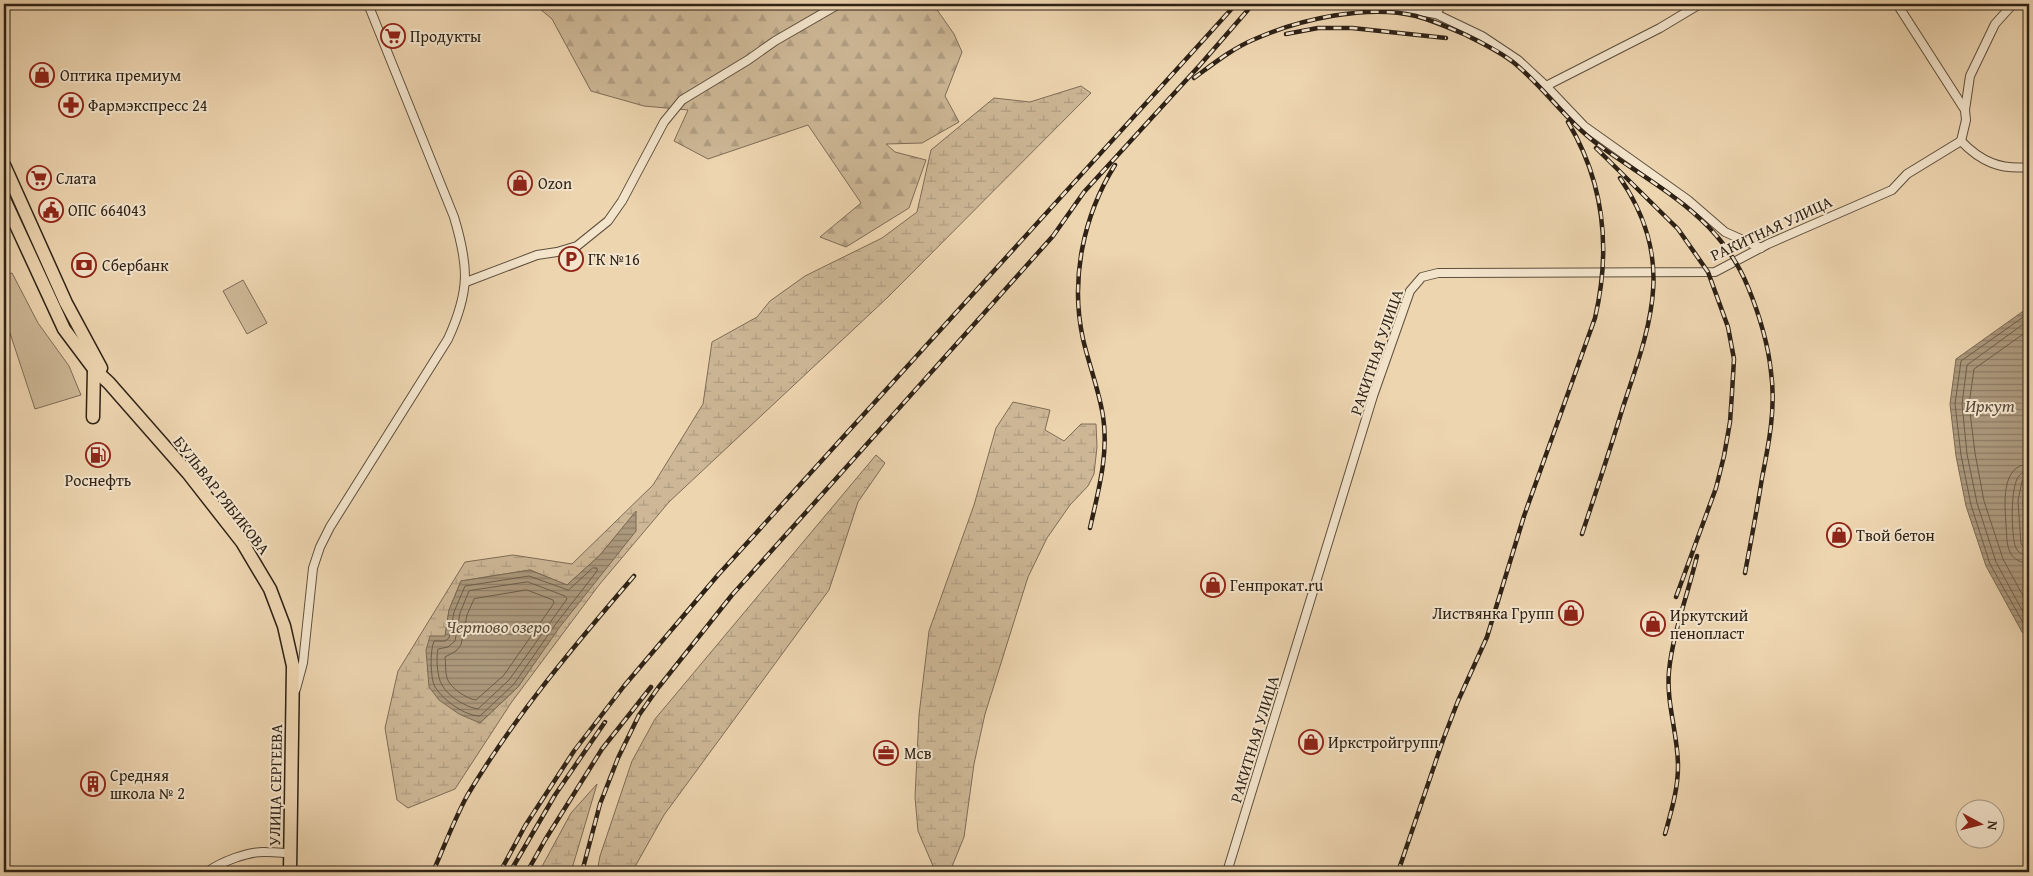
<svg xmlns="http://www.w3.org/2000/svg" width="2033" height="876" font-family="'Gentium Book Plus',serif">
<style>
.forest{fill:url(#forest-firs);stroke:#7e6c56}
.wetland{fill:url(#wetland-marsh);stroke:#7e6c56;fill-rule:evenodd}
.park{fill:#cdb796;stroke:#7e6c56}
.water{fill:url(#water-rules);stroke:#7a6953}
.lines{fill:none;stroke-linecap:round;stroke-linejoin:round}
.shore{stroke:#6d5d49;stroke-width:1}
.street-casing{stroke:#5e4f3c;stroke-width:10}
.primary-casing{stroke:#2e2216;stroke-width:15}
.street{stroke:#f3e4cc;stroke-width:8}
.primary{stroke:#edd5b0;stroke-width:12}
.rail-casing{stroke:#2e2216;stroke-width:4.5}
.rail{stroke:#f3e4cc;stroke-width:2.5;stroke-dasharray:8;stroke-linecap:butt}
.labels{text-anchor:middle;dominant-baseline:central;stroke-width:4;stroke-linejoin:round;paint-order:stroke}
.poi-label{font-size:16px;fill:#2e2216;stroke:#f3e4cc;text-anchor:start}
.street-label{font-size:16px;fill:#2e2216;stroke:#f3e4cc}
.water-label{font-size:18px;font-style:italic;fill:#5a4b3a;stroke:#f3e4cc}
</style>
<defs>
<pattern id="forest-firs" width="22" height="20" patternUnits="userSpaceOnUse" patternTransform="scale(1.25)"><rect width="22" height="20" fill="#cdb796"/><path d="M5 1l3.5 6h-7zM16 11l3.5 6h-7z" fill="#b09d81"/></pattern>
<pattern id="wetland-marsh" width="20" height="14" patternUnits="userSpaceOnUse" patternTransform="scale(1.25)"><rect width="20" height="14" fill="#cdb796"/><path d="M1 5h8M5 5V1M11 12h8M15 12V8" fill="none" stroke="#b09d81"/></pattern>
<pattern id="water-rules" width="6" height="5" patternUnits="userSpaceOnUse" patternTransform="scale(1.25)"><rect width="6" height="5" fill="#ac987c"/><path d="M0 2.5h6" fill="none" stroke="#8c7c65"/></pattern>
</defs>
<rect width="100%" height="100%" fill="#edd5b0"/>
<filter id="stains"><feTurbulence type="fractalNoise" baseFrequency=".004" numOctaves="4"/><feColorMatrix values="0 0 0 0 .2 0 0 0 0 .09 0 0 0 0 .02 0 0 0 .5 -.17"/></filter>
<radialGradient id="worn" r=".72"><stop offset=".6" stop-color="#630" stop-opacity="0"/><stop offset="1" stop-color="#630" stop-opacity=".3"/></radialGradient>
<g class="forest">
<path d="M534,4H933L954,34L962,52L945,96L959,122L922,143L886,144L895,152L926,160L909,208L846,247L820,237L861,203L808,125L708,159L674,141L688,110L644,106L591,91L552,19Z"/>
<path d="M2029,472V547L2026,543L2023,500Z"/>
</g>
<g class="wetland">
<path d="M1081,86L1091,93L887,298L669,502L599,585L511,703L455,789L408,808L397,800L385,728L398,671L465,562L513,555L572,564L653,485L703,404L712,342L757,317L770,301L805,276L882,238L917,212L931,150L994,98L1030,102ZM636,512L518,687L480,723L445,637L449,610L461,581L530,570L567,585L600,555Z"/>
<path d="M1013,402L1050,410L1045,430L1064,441L1081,424H1096L1097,447L1094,474L1088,486L1070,505L1047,538L1028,577L985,714L974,764L964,837L951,869L933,866L918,831L915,797L919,715L929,631L974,505L996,428Z"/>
<path d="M876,455L885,463L858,502L829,590L664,815L632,872H597L600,856L632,761L655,719Z"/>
<path d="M597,784L571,872H539L571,813Z"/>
</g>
<g class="park">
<path d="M12,273L38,323L69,366L81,395L35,409L9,330L4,320V275Z"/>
<path d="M243,280L267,323L247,334L223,291Z"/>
</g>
<g class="water">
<path d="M2029,307V472L2023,500L2026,543L2029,547V640L2022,632L1986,566L1966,506L1956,456L1950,404L1956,359Z"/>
<path d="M636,511V531L559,628L518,687L480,723L459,714L439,700L429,687L426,650L430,636H445L449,610L461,581L530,570L567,585L600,555Z"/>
</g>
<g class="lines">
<g class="shore">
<path d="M2029,313L1961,361L1955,404L1961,455L1971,505L1990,564L2029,633"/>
<path d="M2029,320L1967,365L1962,404L1967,454L1977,503L1996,562L2029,623"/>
<path d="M2029,330L1974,369L1969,404L1975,453L1984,501L2003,559L2029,607"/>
<path d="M2029,464C2000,465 2005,505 2006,525C2007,534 2006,544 2010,552C2014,560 2021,563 2029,563"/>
<path d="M2029,472C2025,472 2022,472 2019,476C2010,485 2011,538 2016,548C2019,554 2024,555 2029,556"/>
<path d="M2029,478L2022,481L2018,501L2021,544L2025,548L2029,549"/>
<path d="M593,568H597V571L555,625L514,684L480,716C465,716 443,700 435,687C430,678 430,650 434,641H445L449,638L454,612L465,586L529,576L568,590Z"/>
<path d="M528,582L565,596L567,599L509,680L478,709C465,707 448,696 442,685C437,677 436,657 438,649L448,647L455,641L460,613L469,591Z"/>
<path d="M527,590L553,600L554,603L504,675L476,700C467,699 450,688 447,678C445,672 446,664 445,657L456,651L461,645L467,615L474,599Z"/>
</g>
<defs>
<g id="street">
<path d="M1390,4L1393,7L1436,14L1482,36L1518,60L1546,86L1584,126L1688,200L1725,232L1761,248"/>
<path d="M1897,4L1965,110L1966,120L1961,141"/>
<path d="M1436,14L1442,4"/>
<path d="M1546,86L1660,28L1700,4"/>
<path d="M1965,110L1970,76L1995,24L2013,4"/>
<path d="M1961,141C1981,162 2001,170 2029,167"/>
<path d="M466,282L537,255L557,252L577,246L608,221L622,201L664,122L682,100L748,60L775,41L839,4"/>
<path d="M296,689L303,663L313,568L320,547L330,527L448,339C470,291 469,267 454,217L368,4"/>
<path d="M207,872C221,862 248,851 266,852C274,852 281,853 290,853"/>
<path d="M1227,872L1373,396L1410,291L1422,277L1438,273L1715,272L1768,244L1892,190L1907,174L1961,141"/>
</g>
<g id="primary">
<path d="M4,165L66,303L101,368"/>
<path d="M4,199L64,329L94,369L109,383L188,473L242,542L270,589L284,626L293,666L290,872"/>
<path d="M93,417L94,369"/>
</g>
</defs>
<use href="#street" class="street-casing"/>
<use href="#primary" class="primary-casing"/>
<use href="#street" class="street"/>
<use href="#primary" class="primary"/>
<defs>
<g id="rail">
<path d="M1286,34L1318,28H1352L1446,38"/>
<path d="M1194,78C1213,64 1233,48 1255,39C1300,19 1368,4 1416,16C1434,21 1450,28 1466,35C1482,43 1499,51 1513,62C1544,87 1567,122 1600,146C1658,188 1719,216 1748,287C1759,314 1768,343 1771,372C1776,407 1769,443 1762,478C1757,510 1751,541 1745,573"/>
<path d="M1596,148L1678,229L1708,272L1728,327L1734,359L1732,393L1730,422L1724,456L1716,488L1676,597"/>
<path d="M1090,528C1098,492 1109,454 1103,416C1099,390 1089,365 1083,339C1070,280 1083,216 1115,165"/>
<path d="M1582,534C1596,492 1610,450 1623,407C1651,323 1676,260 1620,178"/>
<path d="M1665,834C1671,812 1678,790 1678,766C1678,734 1666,703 1669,671C1673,632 1688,594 1697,556"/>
<path d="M433,872C444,847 454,820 467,796C514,717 574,646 634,576"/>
<path d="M500,872L525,826L574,751L624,686L718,575L1236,4"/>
<path d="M510,872L555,795L605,722"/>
<path d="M527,872L545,840L602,749L651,687"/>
<path d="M582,872L600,804L618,758L639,715L658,688L732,595L1053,236L1084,192L1200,65L1253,4"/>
<path d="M1398,872L1443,740L1458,701L1487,637L1524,516L1595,318C1611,249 1605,184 1568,122"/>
</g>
</defs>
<use href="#rail" class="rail-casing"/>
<use href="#rail" class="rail"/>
</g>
<defs>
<symbol id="supermarket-ring" viewBox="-11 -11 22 22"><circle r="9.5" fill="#f3e4cc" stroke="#8f2418" stroke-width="1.5"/><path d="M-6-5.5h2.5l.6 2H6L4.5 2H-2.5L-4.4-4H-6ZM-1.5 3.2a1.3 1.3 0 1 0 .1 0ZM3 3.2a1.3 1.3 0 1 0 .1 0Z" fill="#8f2418"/></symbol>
<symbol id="shop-ring" viewBox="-11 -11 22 22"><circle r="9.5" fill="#f3e4cc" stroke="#8f2418" stroke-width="1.5"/><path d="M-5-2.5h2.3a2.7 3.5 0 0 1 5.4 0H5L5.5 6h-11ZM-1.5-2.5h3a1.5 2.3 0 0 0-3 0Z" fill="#8f2418"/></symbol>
<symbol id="pharmacy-ring" viewBox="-11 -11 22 22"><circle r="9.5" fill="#f3e4cc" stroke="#8f2418" stroke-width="1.5"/><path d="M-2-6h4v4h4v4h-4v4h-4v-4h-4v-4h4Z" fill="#8f2418"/></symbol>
<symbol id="civic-ring" viewBox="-11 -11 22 22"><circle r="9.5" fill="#f3e4cc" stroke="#8f2418" stroke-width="1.5"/><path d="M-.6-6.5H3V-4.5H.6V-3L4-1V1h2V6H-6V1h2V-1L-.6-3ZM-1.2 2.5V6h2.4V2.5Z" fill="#8f2418"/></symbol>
<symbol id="parking-ring" viewBox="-11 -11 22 22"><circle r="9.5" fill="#f3e4cc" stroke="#8f2418" stroke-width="1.5"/><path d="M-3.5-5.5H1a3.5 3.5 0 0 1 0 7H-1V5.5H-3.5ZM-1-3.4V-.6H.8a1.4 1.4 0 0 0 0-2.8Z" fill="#8f2418"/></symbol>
<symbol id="bank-ring" viewBox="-11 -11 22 22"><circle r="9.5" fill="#f3e4cc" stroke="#8f2418" stroke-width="1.5"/><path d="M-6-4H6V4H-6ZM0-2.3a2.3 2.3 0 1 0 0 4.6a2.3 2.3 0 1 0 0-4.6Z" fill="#8f2418"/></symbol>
<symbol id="fuel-ring" viewBox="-11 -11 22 22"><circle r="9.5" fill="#f3e4cc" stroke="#8f2418" stroke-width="1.5"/><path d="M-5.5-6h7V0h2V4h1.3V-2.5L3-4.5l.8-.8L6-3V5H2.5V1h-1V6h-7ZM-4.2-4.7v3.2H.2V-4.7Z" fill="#8f2418"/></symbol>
<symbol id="office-ring" viewBox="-11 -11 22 22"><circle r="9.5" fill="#f3e4cc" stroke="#8f2418" stroke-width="1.5"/><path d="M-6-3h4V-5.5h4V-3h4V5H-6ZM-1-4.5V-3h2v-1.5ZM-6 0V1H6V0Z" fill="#8f2418"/></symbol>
<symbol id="building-ring" viewBox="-11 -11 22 22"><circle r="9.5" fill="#f3e4cc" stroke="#8f2418" stroke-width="1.5"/><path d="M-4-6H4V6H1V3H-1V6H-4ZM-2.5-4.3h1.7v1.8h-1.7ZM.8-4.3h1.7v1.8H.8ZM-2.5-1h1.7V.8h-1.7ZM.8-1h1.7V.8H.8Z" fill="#8f2418"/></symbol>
</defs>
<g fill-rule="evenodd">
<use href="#supermarket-ring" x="379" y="22" width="28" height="28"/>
<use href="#shop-ring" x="28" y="61" width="28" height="28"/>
<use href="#pharmacy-ring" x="57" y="91" width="28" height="28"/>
<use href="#supermarket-ring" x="25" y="164" width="28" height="28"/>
<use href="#shop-ring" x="506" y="169" width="28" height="28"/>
<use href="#civic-ring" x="37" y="196" width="28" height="28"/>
<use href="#parking-ring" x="557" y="245" width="28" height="28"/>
<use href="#bank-ring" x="70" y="251" width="28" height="28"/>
<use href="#fuel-ring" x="84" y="441" width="28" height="28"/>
<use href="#shop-ring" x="1825" y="521" width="28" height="28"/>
<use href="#shop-ring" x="1199" y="571" width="28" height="28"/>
<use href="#shop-ring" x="1557" y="599" width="28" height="28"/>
<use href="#shop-ring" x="1639" y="610" width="28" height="28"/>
<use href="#shop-ring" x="1297" y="728" width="28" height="28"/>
<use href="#office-ring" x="872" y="739" width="28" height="28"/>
<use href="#building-ring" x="79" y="770" width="28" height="28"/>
</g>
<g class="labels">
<g class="poi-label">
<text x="410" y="36">Продукты</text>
<text x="60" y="75">Оптика премиум</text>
<text x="88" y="105">Фармэкспресс 24</text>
<text x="56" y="178">Слата</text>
<text x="538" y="183">Ozon</text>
<text x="68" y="210">ОПС 664043</text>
<text x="588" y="259">ГК №16</text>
<text x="102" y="265">Сбербанк</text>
<text x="98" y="480" text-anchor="middle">Роснефть</text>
<text x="1856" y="535">Твой бетон</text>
<text x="1230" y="585">Генпрокат.ru</text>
<text x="1554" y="613" text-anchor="end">Листвянка Групп</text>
<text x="1670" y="615">Иркутский<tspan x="1670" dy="18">пенопласт</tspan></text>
<text x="1328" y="742">Иркстройгрупп</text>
<text x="904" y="753">Мсв</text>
<text x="110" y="775">Средняя<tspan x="110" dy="18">школа № 2</tspan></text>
</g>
<g class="street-label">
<text transform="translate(1771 228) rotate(-25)">РАКИТНАЯ УЛИЦА</text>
<text transform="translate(1376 352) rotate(-71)">РАКИТНАЯ УЛИЦА</text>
<text transform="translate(222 495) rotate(52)">БУЛЬВАР РЯБИКОВА</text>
<text transform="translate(1254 739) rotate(-73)">РАКИТНАЯ УЛИЦА</text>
<text transform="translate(275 785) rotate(-89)">УЛИЦА СЕРГЕЕВА</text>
</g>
<g class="water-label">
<text x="1990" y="405">Иркут</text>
<text x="498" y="626">Чертово озеро</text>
</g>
</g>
<rect width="2033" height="876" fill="none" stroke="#edd5b0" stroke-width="20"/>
<rect x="5" y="5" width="2023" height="866" fill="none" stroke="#2e2216" stroke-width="2.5"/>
<rect x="10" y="10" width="2013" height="856" fill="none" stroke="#2e2216"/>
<g transform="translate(1980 824) rotate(97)"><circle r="24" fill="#f3e4cc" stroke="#a49683"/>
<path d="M0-4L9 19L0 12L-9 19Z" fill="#8f2418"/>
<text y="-8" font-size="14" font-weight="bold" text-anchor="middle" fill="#2e2216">N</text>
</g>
<rect width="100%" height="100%" filter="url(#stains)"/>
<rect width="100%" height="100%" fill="url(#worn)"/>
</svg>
